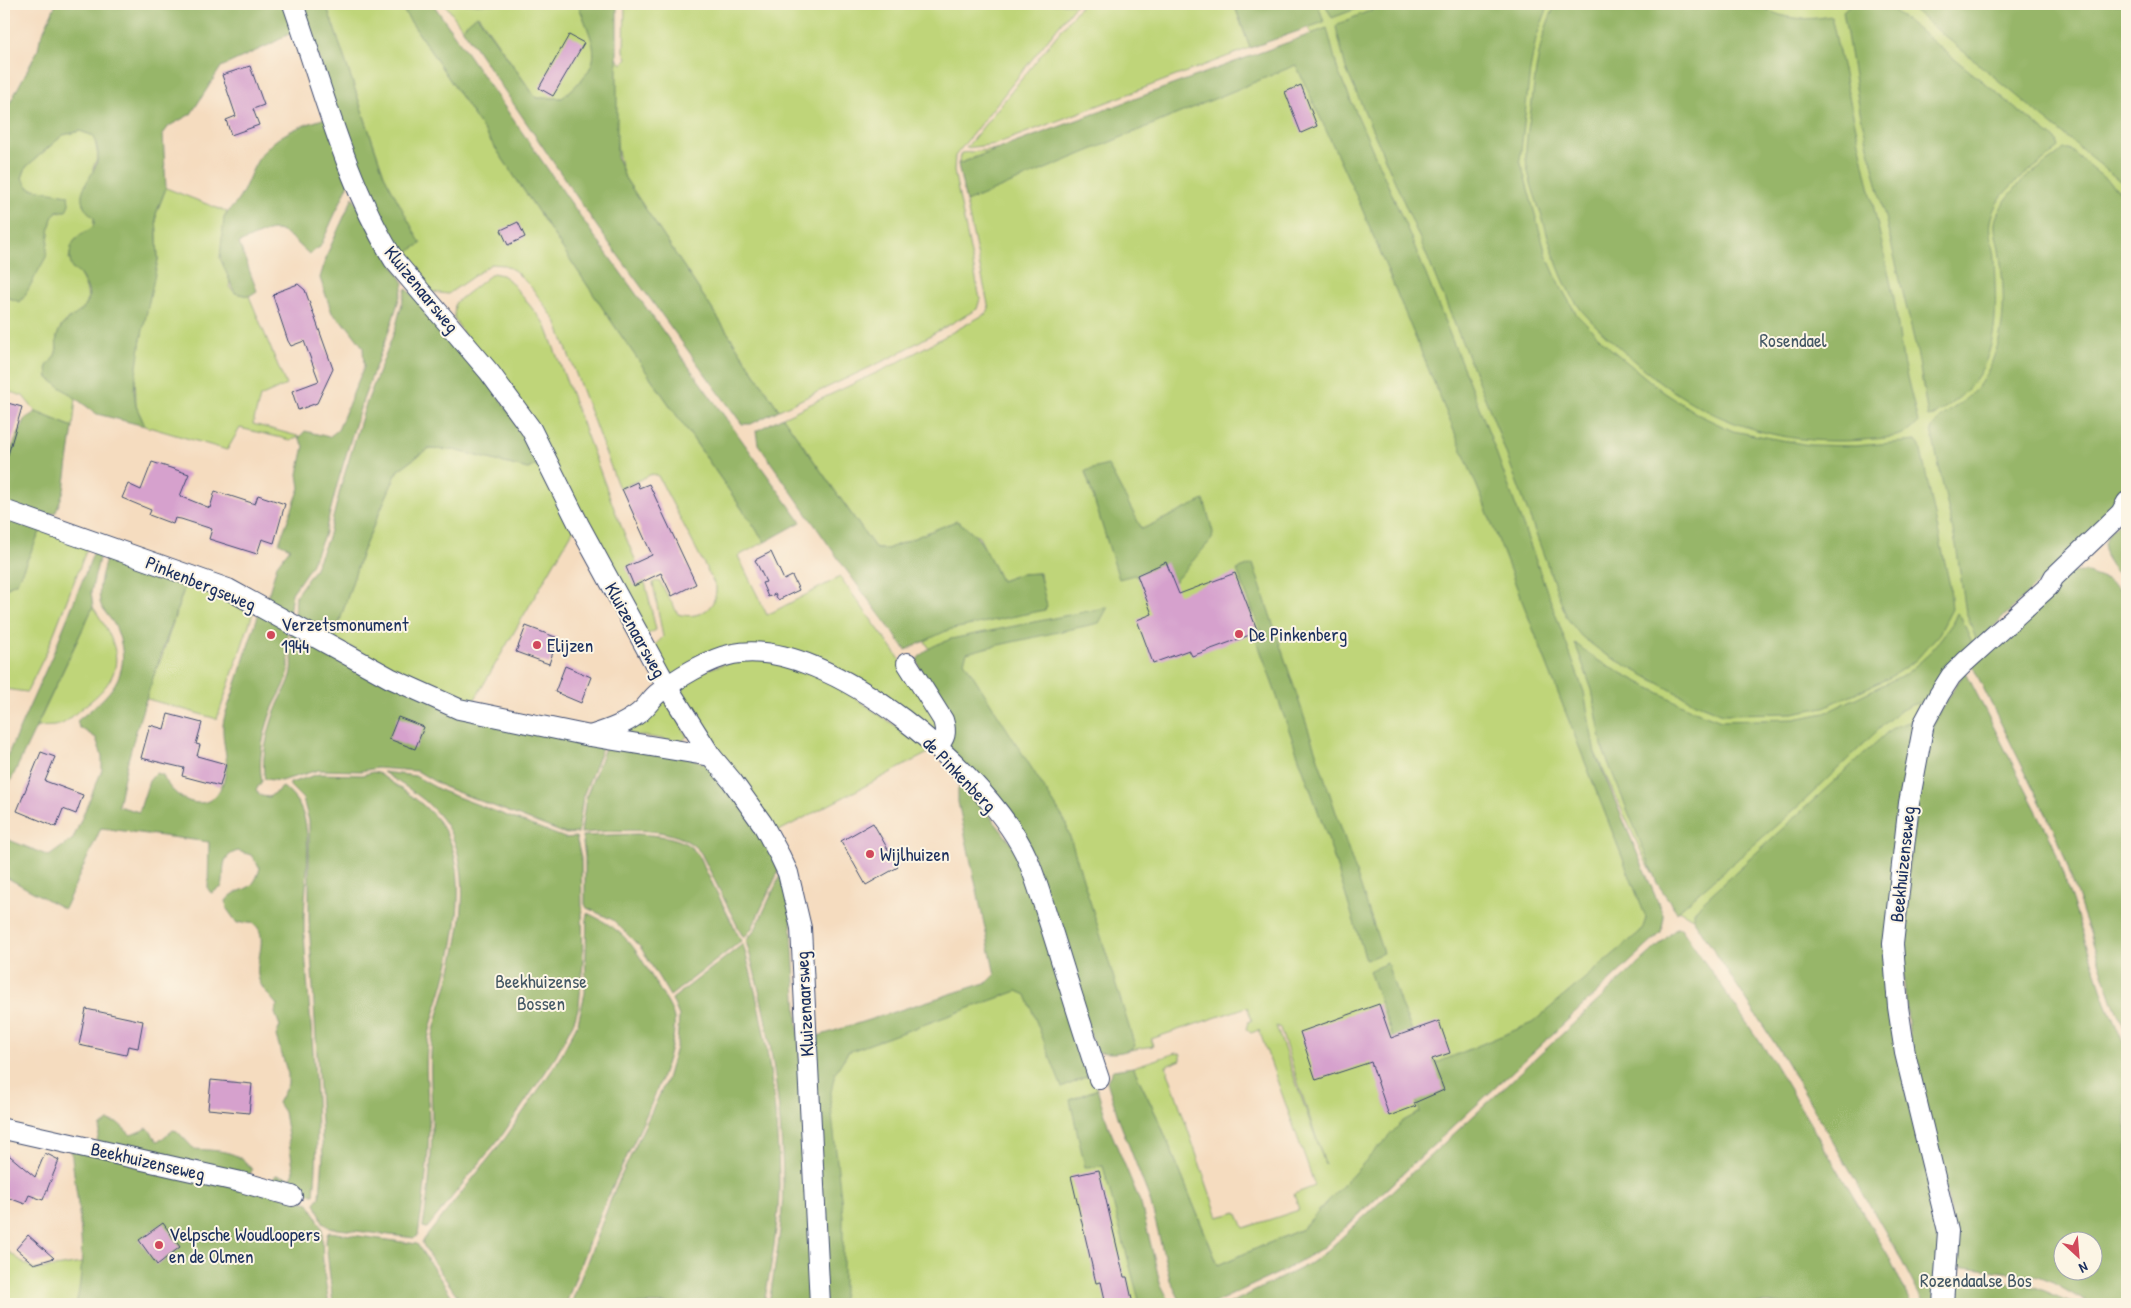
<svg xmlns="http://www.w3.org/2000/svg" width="2131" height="1308" font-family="'Patrick Hand',sans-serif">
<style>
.green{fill:#bfd579;stroke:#6d826c;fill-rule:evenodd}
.forest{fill:#97b669;stroke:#597264;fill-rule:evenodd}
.building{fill:#d6a1cd}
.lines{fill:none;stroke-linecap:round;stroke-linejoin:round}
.minor-casing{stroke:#3c496d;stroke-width:22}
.minor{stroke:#fff;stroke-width:20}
.poi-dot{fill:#d1495b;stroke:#fcf5e5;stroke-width:2}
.labels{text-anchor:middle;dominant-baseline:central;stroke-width:4;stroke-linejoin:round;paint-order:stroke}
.street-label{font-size:19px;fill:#1b2f5e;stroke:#fcf5e5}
.park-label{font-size:19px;fill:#445865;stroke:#fcf5e5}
.poi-label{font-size:19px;fill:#1b2f5e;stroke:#fcf5e5;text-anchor:start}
</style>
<rect width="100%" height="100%" fill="#fcf5e5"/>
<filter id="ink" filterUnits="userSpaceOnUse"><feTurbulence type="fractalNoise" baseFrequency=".02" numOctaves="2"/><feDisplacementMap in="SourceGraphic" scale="10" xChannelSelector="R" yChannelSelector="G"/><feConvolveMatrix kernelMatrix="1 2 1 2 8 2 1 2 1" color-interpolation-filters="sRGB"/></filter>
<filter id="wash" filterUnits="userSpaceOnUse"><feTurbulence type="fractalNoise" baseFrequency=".0096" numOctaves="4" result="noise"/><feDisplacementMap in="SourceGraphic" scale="20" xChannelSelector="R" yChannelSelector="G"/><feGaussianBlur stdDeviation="1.12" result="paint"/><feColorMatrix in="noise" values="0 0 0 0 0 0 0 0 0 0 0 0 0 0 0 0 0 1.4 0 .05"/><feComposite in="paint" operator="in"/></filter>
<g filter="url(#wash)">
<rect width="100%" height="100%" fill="#f5dcbf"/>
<g class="green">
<path d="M326,4H399L618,331L765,542L738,556L767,615L840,577L897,655L939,723L940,737L775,649L671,676L653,647L663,637L653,583L655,581L660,582L678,614C698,620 717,609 716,587L658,476L652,474L621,488L618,486L556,321L532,288L515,271L505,265L491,264L448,294L432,292L400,256L420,244L384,175Z"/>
<path d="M445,4H578C598,54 606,60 562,98H536L478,15L462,28Z"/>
<path d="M625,4H1076L955,156L954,171L980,299L977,309L892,357L779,410L625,178C611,140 616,97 616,57L622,64L627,58L624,51Z"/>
<path d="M1082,4H1234L1250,48L996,144L966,148Z"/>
<path d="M1297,4H2127V496L1944,671L1869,1201L1783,1056L1694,919L1677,909L1660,885L1646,862L1591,744L1663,928L1346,1227L1335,1194L1302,1229L1218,1265L1160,1123L1133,1067L1176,1053L1181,1054V1060L1166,1066L1218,1217L1237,1212L1244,1228L1299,1210L1294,1194L1315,1186L1259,1030L1251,1033L1246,1029L1248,1022L1252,1020L1247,1007L1151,1039L1153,1046L1130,1050L1135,1046L1043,812L923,639L940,630L1044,609L1040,573L1020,574L1001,581L979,537L957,521L887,549H876L783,417L895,364L987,313L989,309L966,202L967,201L1312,38L1327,66ZM1085,471L1142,530L1108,542ZM1276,1026L1280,1028L1325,1164Z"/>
<path d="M80,131L94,136L98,156L93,168L94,225C90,230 87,231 81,234C73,239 71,250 69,259C79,273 99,298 79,314C71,320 63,320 59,331C52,347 64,347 47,366L48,378L76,398L73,427L36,412L23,396L4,390V300L9,298L50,226L52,217L57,211L62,212L47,193L29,188L22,178L26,167L63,135Z"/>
<path d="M997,149L958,164L962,153Z"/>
<path d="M166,188L227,212L224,218L230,287L235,293L249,296L286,385L260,397L253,424L301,437L290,440L240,428L227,450L145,426L136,406L135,372L149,297L158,260L156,214Z"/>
<path d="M493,273L502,275L509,280L545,324L615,511L646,586L656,630L644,636L454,318L455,303Z"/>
<path d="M428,449L454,450L528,469L541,462L574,529L471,706L334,639L362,552L398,470Z"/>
<path d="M41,530L88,546L47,651L27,692L4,689V589L17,582Z"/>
<path d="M187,580L254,610L217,719L144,698L162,656Z"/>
<path d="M93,607C122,650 128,674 83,707C76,712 70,720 62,724C53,728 44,725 36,728Z"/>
<path d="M753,657L825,677L932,751L775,833L679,692C692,668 728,664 753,657Z"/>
<path d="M667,698L687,736L682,742L616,732Z"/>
<path d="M1034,982L1072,1083L1092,1074L1097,1089L1077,1097L1103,1166L1144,1304H833L822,1068L844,1059L848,1052Z"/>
<path d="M6,1250L34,1270L82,1263L80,1288L76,1304H4V1251Z"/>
</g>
<g class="forest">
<path d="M56,4H287L296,30L271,44L221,67L191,114L169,126L163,134L166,188L156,214L158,260L141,339L134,389L136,406L145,426L97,414L48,378L47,366C64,347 52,348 59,331C66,313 100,312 85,283C81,276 80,273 72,269C68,257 69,241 82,234C87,231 90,230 94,225V218C65,193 96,181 98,155C98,149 95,142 94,136L80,131L63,135L26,167L22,178L29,188L68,195L69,204L66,211H57L52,218L50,226L46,257L24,297L20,302L9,298L4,300V114L38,50L40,39Z"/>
<path d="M300,4H326L384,175L421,244L400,256L368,198Z"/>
<path d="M399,4H433L592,233L801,522L765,542L618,331Z"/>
<path d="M578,4H617V157L625,178L779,410L751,424H742L598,228L462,28L477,15L536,98H562C606,61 597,53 578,4Z"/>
<path d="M1234,4H1318L1324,22L1250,48Z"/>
<path d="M1325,4H1369L1332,18Z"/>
<path d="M1386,4H1549L1536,38L1530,70L1520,160L1546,254L1559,284L1577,315L1611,349L1662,391L1699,415L1733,431L1809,445L1855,446L1916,441L1920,446L1950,586L1952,609L1939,634L1916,660L1889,678L1824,707L1793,713L1723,714L1695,703L1603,653L1581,636L1567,618L1493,418L1419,237L1346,69L1336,27L1338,24Z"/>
<path d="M1556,4H1758C1781,20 1804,21 1831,16L1894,298L1903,361L1918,422C1909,439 1880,438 1863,440C1768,447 1694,416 1625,353C1611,340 1595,326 1582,311C1561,285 1552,249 1542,217C1536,199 1528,178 1526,159C1525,141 1530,120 1532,102C1536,67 1540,35 1556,4Z"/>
<path d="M1851,4H1886L2057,141L2059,147C2036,171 1997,185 1990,222C1988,233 1994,248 1994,260C1996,306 2001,353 1967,390C1958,400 1944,408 1934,416L1928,417L1918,356L1860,112L1843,11Z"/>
<path d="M1906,4H2127V187Z"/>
<path d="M1327,28L1338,71L1412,240L1485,422L1584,692L1595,753L1664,917L1661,933L1324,1247L1283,1271L1212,1304H1182L1170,1280L1150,1200L1119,1120L1107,1081L1113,1070L1133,1067L1160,1123L1218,1265L1302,1229L1403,1121L1420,1112L1369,971L1387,963L1402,1008L1426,1061L1439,1062L1532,1023L1642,930L1646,918L1483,501L1360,204L1296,65L966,202L958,164Z"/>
<path d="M326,118L349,183L320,247L309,254C276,223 280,225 239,243L257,291L249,296L235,293L220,258L224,218C228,210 236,205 240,197C246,187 249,176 255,165C270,136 297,127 326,118Z"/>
<path d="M2064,149H2069L2127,197V496L1980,640L1976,639L1966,613L1956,545L1931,430C1938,416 1956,408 1968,397C1980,387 1989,371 1994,356C2007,324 2004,283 1999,250C1998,242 1994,231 1995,223C1996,212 2007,198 2014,190C2027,173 2049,164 2064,149Z"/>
<path d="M353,197L404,283L390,328L361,405L337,485L324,536L310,567L292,593L289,614L266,603L277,565L290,548L279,543L300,488L298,474L304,446L299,438L305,431L329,437L338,430L364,367L363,347L348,327L332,313L320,278L328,252Z"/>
<path d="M406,288L486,377L541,462L528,469L454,450L428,449L398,470L362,552L334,639L295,618L296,595L314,570L328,538L341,486L365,407L395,330Z"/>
<path d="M36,412L73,427L64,490L56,512L42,517L4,503V452L9,454L26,418Z"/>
<path d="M783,417L876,549H887L956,521C983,535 988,556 1001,581L1020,574L1039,573L1047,606L1045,610L948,630L906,650L847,571L758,444L756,431Z"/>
<path d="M1108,465L1142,529L1204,500L1213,532L1212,539L1175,581L1153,587L1134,575L1119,579L1085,471Z"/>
<path d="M2127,516V581C2113,571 2098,555 2108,535C2111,528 2121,521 2127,516Z"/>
<path d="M9,520L41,530L17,582L4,589V533Z"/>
<path d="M95,549L101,550L91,592L93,607L4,795V763L53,654Z"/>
<path d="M108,552L187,580C162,655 132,728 118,806L139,812L149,781L156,773L163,775C172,800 209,818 222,785C232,760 222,749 223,725C224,715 230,702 233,693C242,666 250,639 259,613L289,628C283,645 292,658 288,673C286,685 279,695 274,705C265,726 257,758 262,781L256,790L261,796L269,797L283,787C295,797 301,805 305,821C312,854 303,897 304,931C308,1018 323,1107 314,1194L278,1190L272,1181L276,1175L291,1178L294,1172L284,1112L278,1103L288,1084V1074L276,1036L280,1026L275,1013L277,1005C270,996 260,988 258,976C255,959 271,932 251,922L237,923L227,909L226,901C239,884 252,897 260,868L251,855L238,851C218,857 226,871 222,887L211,893L208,889L209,842L101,828L64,909L4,876V838L49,856L73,839L102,770V756L96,738L79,727L77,721C110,695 135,674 116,628C112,619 102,611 100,602C97,586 104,567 108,552Z"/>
<path d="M1253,564L1383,953L1366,960L1328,839L1256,638L1261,632L1237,570Z"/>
<path d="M2085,572L2107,580L2127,595V1034L2112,1000L2058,838L1972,665L2065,573Z"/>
<path d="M1108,607L1099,623L985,648L967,653L964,661L1065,821L1135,1046C1124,1055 1109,1053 1096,1052L1033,856L946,747L917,660C925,648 938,644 951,639Z"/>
<path d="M1957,613L1961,617L1972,642L1970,645L1927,701L1911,705L1896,713L1802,803L1677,912L1657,883L1603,750L1592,690L1575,643L1597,660L1692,710L1721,721L1794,719L1825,713L1907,673L1929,654L1952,624Z"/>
<path d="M292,629L387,682L604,743L583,796L578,833L566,834L444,787L417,771L377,768L361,771L318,770L281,781L265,779C260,761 269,725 277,707C281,696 290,684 292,671C294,657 288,646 292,629Z"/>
<path d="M1965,671L2052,841L2106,1003L2127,1051V1304H2090L2053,1283L2035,1276L1957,1266V1251L1950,1208L1911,1051L1900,944L1923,751L1939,713ZM2064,1240H2094V1270H2064Z"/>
<path d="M1912,721L1918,722L1888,943L1938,1213L1940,1252L1935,1304H1924L1896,1250L1783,1056L1694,920V910L1893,727Z"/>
<path d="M607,743C635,748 687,752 711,767C728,777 767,847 780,868L752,928L745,937H743L701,853C677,822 617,831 581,833L586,797Z"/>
<path d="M373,772L378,773C402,790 432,806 446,833C467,870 457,934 446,974C441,995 432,1017 428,1040C424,1066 428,1092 429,1119C429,1158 424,1197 418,1235L415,1238L330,1228L323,1222L315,1203L320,1197L323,1156L309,920V821L303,799L290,786V783L319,774L362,775Z"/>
<path d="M383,772L415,776L442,791L565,838L576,837L581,858L583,963L579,1006L574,1021L553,1061L503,1134L427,1228L423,1227C429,1192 432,1156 432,1121C432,1095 429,1069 432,1042C435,1020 444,998 449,977C461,932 472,875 450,832C445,821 433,808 424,800C412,790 396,781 383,772Z"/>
<path d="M966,785L1024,860L1092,1074L1062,1088L1026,995L1017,991L848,1052L835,1073L830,1097L843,1216V1304H825L812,1038L988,982L995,975L958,802V789Z"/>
<path d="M637,834C659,836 684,835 698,855L741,941L670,996L641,948L613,920L587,908L585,904V857L582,836Z"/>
<path d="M782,872L790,901L815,1304H769C775,1265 783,1224 783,1184C782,1102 769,1020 746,941L755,930Z"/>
<path d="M587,913C630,933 635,949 658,987C663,996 672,1008 674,1018C679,1057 629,1150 612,1188C594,1226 580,1265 566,1304H463L428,1254L422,1242L506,1137L557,1063L578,1023L585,993Z"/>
<path d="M1677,928H1681L1773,1061L1888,1255L1911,1304H1229L1309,1264L1327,1251Z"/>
<path d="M743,944C765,1022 778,1103 779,1184C779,1224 771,1265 764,1304H571L615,1189L667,1079L677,1044L679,1016L672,999Z"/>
<path d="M1097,1089L1108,1125L1141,1204L1160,1283L1171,1304H1140L1103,1166L1085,1167L1070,1100Z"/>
<path d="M108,1121L118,1123L131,1135L148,1128L157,1141L163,1139L173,1130L177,1131L194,1149C216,1151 239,1149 252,1170L249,1176L97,1141L101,1126Z"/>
<path d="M71,1148L309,1203L322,1228L323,1267L329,1304H76C89,1254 76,1198 71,1148Z"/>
<path d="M329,1232L417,1244L457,1304H333L326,1242L327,1234Z"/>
<path d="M1969,1277L2035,1287L2076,1304H1953L1956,1280Z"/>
</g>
<g id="blocks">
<g class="building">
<path d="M569,35L584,43L553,96L539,88Z"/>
<path d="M250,66L264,105L253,109L259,125L231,135L226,120L236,116L222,75Z"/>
<path d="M1301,85L1317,126L1301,133L1285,92Z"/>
<path d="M518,222L525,237L508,245L501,230Z"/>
<path d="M298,284L305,290L333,369L317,403L298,410L292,391L319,381L304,341L291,346L288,341L273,296L277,292Z"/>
<path d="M4,402L22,407L8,455L4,454Z"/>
<path d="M152,462L189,474L180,496L210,508L215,491L255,504L258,495L285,504L274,543L262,539L257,554L209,539L212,529L181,519L175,518L173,524L149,515L151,510L122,498L128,484L141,490Z"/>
<path d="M637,482L639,488L649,484L696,584L672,596L661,573L634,586L626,567L652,555L622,489Z"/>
<path d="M771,552L784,580L792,576L799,590L778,600L775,594L768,597L762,583L766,582L755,560Z"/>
<path d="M1166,562L1179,594L1235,573L1258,632L1192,656L1189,650L1153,663L1137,620L1152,614L1137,575Z"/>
<path d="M526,626L558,638L549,664L516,652Z"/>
<path d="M565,666L591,677L581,703L555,692Z"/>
<path d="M168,714L202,723L196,744L200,745L197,756L226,764L220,786L182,776L184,768L141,758L150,725L164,729Z"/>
<path d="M398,717L424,727L415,749L389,739Z"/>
<path d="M41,752L55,757L45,781L83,795L76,814L63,809L56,827L17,811Z"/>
<path d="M873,823L898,867L866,885L841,841Z"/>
<path d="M1379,1004L1391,1038L1439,1021L1450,1053L1432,1059L1444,1090L1414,1103L1416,1106L1389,1116L1371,1062L1316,1080L1300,1032Z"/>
<path d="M86,1009L143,1021L138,1048L128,1046L126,1055L79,1045Z"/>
<path d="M211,1080L252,1084L249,1113L208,1109Z"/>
<path d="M4,1151L35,1177L45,1153L59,1160L43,1200L29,1195L25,1204L4,1196Z"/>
<path d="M1099,1170L1124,1277H1127L1133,1304H1106L1101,1282L1096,1283L1071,1176Z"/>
<path d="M163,1223L180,1247L157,1265L139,1240Z"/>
<path d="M28,1235L54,1258L34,1264L16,1249Z"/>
</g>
</g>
</g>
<g filter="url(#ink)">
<use href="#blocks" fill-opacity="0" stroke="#3c496d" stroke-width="1"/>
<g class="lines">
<defs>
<g id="minor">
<path d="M293,4C323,90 346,182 394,260L490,373L531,429L579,525L668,688L711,756L732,781L762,823L780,856L788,873L801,928L820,1304"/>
<path d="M4,510L228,589L390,678L459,709L590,736L711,756"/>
<path d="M907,663L943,720C947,733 945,738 937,747"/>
<path d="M590,736C608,730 624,725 639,713C646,708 651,699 657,694C677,678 708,659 733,654C828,635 993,778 1028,860C1038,884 1045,910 1053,934C1068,982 1083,1031 1099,1079"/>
<path d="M4,1129L241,1182L292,1196"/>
<path d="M1943,1304L1948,1231L1905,1053L1898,1007L1893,944L1909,803L1924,723L1939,695L1951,676L1965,662L2049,586L2054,577L2121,513L2127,502"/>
</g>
</defs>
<use href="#minor" class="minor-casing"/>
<use href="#minor" class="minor"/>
</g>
</g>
<g class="poi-dot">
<circle cx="1239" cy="634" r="5"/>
<circle cx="271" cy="635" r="5"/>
<circle cx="537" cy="645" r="5"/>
<circle cx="870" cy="854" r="5"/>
<circle cx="159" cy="1245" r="5"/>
</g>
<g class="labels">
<g class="street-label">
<text transform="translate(422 289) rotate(51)">Kluizenaarsweg</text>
<text transform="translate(201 583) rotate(22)">Pinkenbergseweg</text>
<text transform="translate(636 630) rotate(61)">Kluizenaarsweg</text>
<text transform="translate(960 774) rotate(46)">de Pinkenberg</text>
<text transform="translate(1902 864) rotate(-84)">Beekhuizenseweg</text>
<text transform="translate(804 1004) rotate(-93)">Kluizenaarsweg</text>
<text transform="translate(148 1161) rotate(13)">Beekhuizenseweg</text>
</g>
<g class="park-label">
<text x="1793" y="340">Rosendael</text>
<text x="541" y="981">Beekhuizense<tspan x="541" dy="22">Bossen</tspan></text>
<text x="1976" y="1280">Rozendaalse Bos</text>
</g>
<g class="poi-label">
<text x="281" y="624">Verzetsmonument<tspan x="281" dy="22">1944</tspan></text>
<text x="1249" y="634">De Pinkenberg</text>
<text x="547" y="645">Elijzen</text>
<text x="880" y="854">Wijlhuizen</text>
<text x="169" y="1234">Velpsche Woudloopers<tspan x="169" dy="22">en de Olmen</tspan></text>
</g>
</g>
<rect width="2131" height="1308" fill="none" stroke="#fcf5e5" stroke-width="20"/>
<g transform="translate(2078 1256) rotate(154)"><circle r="24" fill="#fcf5e5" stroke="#a2a6af"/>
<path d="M0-4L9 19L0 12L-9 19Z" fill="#d1495b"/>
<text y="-8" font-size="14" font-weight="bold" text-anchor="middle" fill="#1b2f5e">N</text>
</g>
</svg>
